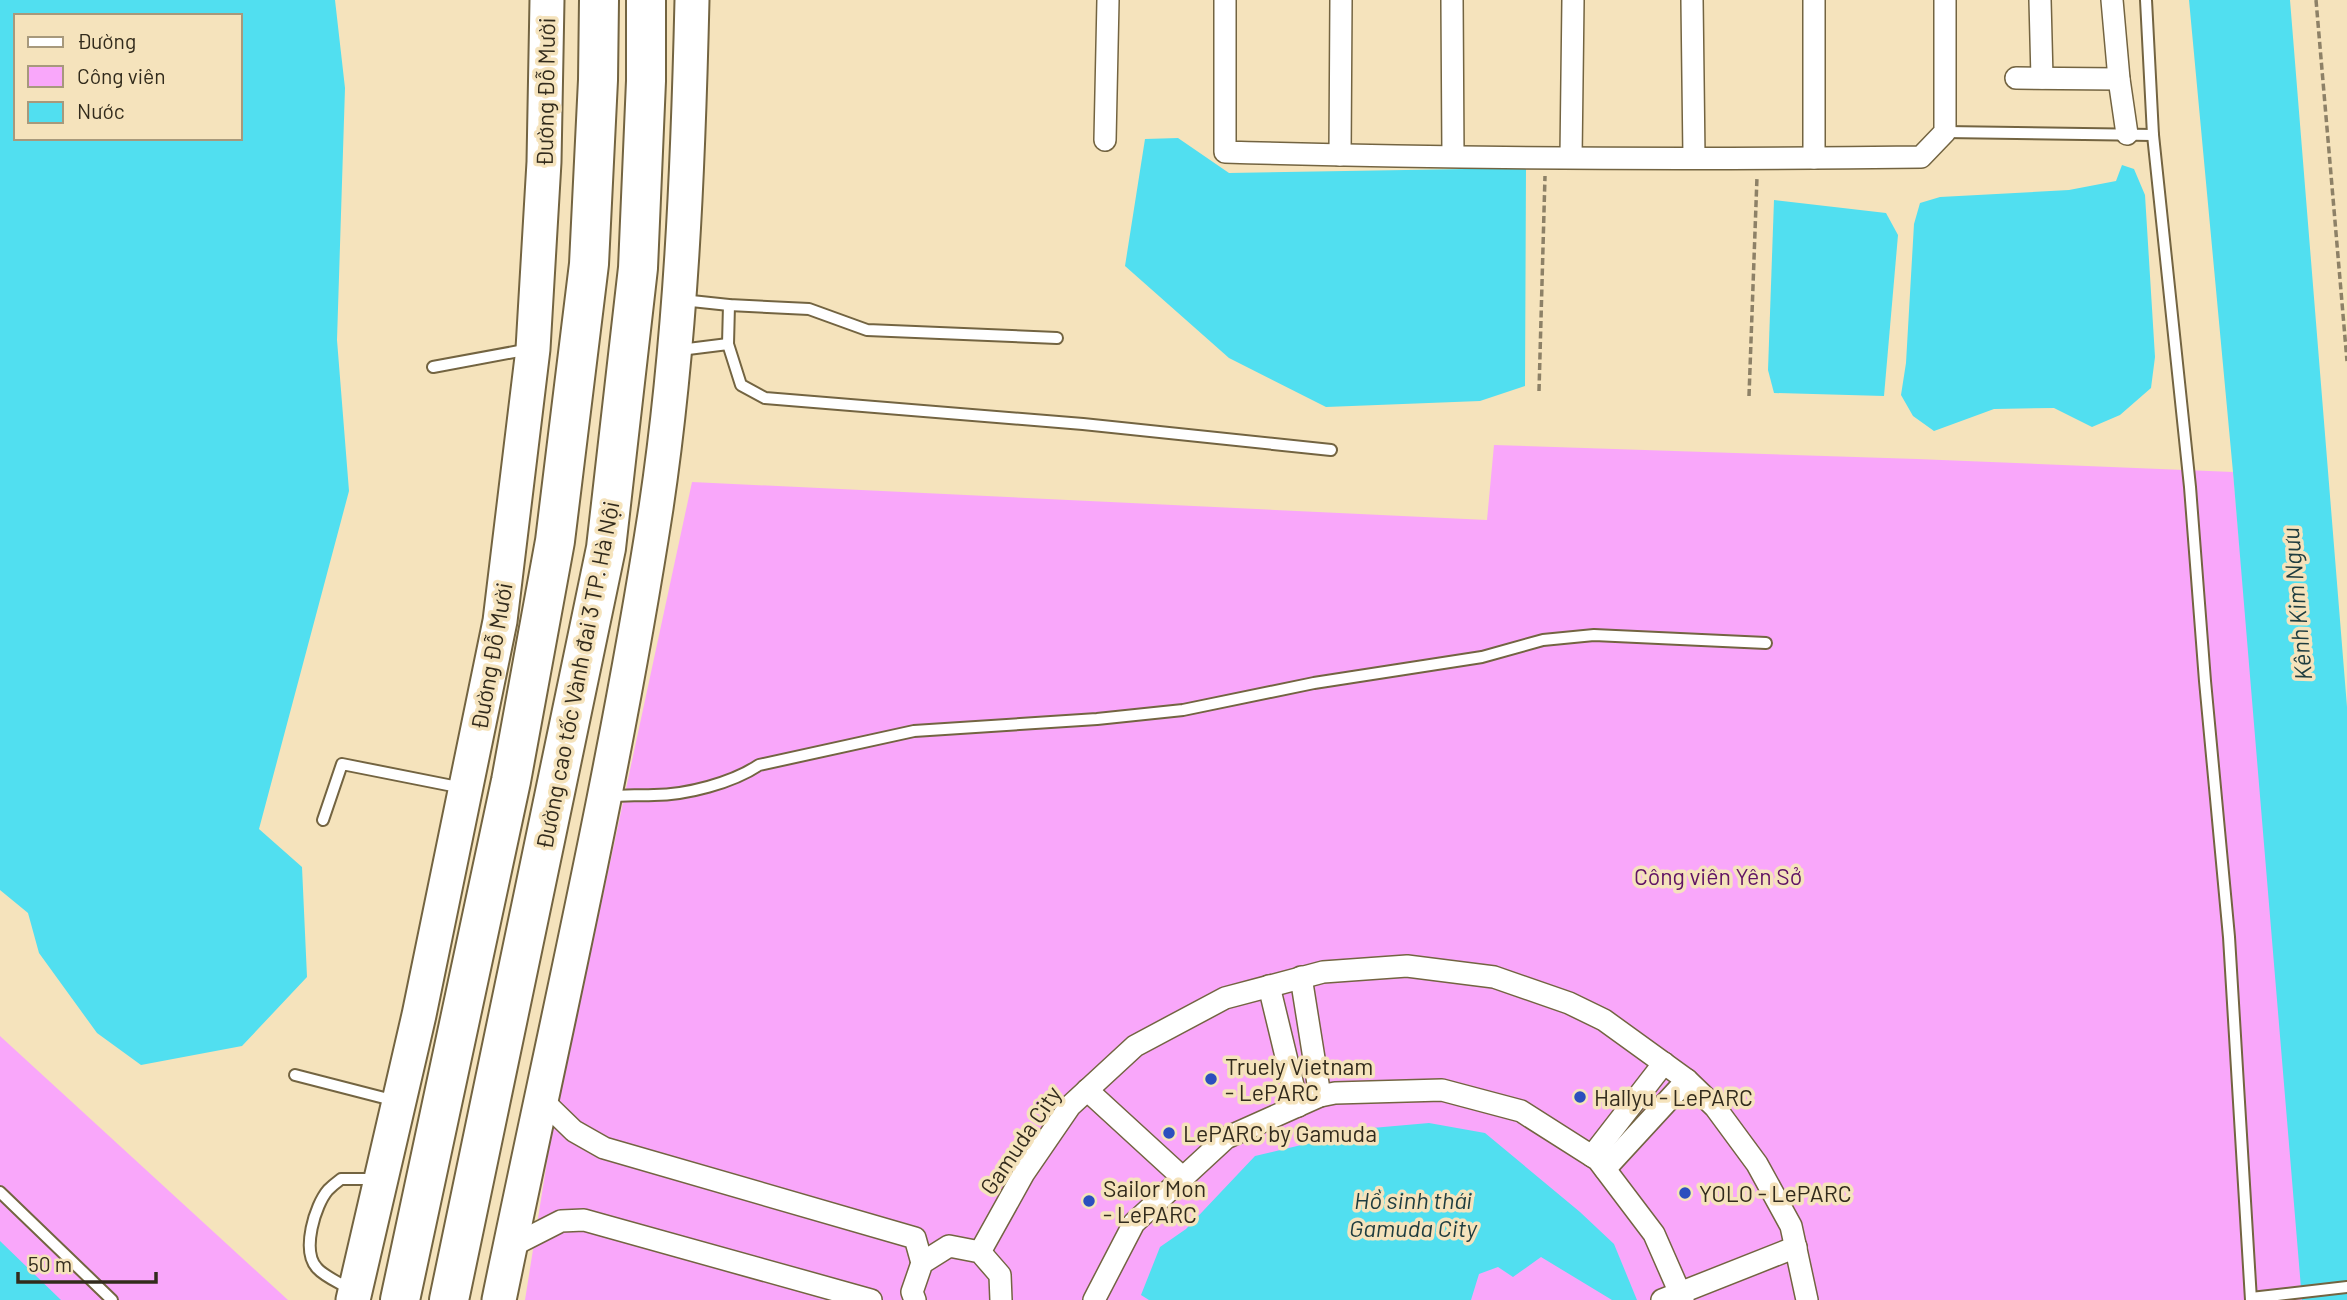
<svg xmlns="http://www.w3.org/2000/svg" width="2347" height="1300" font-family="Barlow,sans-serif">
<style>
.green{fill:#f9a7fa}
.water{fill:#51dff0;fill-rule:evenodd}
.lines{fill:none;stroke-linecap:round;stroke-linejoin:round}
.lane-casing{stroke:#736441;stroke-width:14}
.street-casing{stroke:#736441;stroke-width:24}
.primary-casing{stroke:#736441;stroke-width:37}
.highway-casing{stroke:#736441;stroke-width:42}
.path{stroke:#8d8167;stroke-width:3.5;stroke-dasharray:7 3.5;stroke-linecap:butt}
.lane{stroke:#fff;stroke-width:10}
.street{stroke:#fff;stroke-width:21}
.primary{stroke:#fff;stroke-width:33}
.highway{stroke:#fff;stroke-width:38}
.poi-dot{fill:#2b4ebe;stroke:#f5e3bc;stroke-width:2.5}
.labels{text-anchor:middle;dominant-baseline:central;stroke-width:7;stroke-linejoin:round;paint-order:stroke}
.street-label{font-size:23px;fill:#322b1c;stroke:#f5e3bc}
.park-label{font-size:23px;fill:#601364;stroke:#f5e3bc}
.poi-label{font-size:23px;fill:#322b1c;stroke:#f5e3bc;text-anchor:start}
.water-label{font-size:24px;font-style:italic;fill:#1e3c3f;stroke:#f5e3bc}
</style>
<rect width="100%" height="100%" fill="#f5e3bc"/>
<g class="green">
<path d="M1494,445L1917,459L2233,472L2307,1300H525L559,1086L571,1044L692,482L1487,520Z"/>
<path d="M0,1036L288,1300H0Z"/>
</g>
<g class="water">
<path d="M0,0H335L345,88L337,340L349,491L259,829L302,867L307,977L242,1046L141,1065L97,1033L39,953L28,913L0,890ZM16,16H240V138H16Z"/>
<path d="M2189,0H2290L2347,707V1300H2302L2233,472Z"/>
<path d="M1178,138L1229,173L1526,168L1525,386L1480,401L1326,407L1229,358L1125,266L1145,139Z"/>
<path d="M2122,165L2134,169L2145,195L2155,357L2151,388L2120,415L2092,427L2054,408L1994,409L1934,431L1913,416L1901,395L1906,363L1914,224L1920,203L1940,197L2069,190L2116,181Z"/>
<path d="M1774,200L1886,213L1898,235L1884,396L1774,393L1768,370Z"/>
<path d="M1429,1123L1485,1133L1580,1212L1614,1244L1637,1300H1612L1541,1257L1513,1277L1498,1267L1479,1274L1471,1300H1149L1141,1295L1160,1247L1186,1229L1255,1156L1372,1128Z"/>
<path d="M0,1241L61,1300H0Z"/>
</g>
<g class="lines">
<defs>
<g id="lane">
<path d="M2146,0L2153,135L2190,487L2205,681L2229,937L2251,1300"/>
<path d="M1945,132L2153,135"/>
<path d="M682,300L729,305L809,309L867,330L1057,338"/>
<path d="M729,305L728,344L741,385L765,398L1083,424L1331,450"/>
<path d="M680,350L728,344"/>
<path d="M433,367L530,349"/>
<path d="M609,797C625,794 638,796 654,795C686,795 732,783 759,765L914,731L1097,719L1183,710L1314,683L1482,657L1543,640L1594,635L1766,643"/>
<path d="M323,820L342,764L463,788"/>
<path d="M295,1075L396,1101"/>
<path d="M0,1192L112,1300"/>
<path d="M350,1289C340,1283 325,1277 317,1268C301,1251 315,1205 328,1190C332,1186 337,1182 341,1179H378"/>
<path d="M2251,1298L2347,1287"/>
</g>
<g id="street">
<path d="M1225,0V152C1457,159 1689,160 1921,157L1945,132V0"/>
<path d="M1452,0L1453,156"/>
<path d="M1692,0L1694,157"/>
<path d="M1814,0V158"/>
<path d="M2040,0L2042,78"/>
<path d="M2112,0L2119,79L2127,134"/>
<path d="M2016,78L2119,79"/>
<path d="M1105,140L1108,0"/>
<path d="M1340,155L1341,0"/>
<path d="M1571,157L1573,0"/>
<path d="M1301,977L1320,1096"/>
<path d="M1269,986L1298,1106"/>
<path d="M1087,1090L1183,1178"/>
<path d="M540,1098L574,1131L604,1148L915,1238L922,1263"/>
<path d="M1592,1156L1664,1063"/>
<path d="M1605,1169L1687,1080"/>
<path d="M510,1247L561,1221L584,1220L871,1300"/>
<path d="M980,1252L1024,1173L1070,1106L1135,1046L1225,998L1323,972L1407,966L1494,977L1569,1003L1604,1020L1687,1080L1715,1107L1757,1164L1791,1226L1807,1300"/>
<path d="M915,1300L912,1292L922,1263L949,1246L980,1252L1000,1275L1001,1300"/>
<path d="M1094,1300L1134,1223L1226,1138L1320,1096L1335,1093L1442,1090L1521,1111L1598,1160L1654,1234L1683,1300"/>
<path d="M1662,1300L1796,1247"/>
</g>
<g id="primary">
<path d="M353,1300L419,1015L500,621L533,349L544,162L547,0"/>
<path d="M499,1300C553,1037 615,774 656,508C681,340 688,170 692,0"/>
</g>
<g id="highway">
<path d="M400,1300L511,781L555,541L589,264L598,80L599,0"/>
<path d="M449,1300L606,548L638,268L646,81V0"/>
</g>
</defs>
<use href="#lane" class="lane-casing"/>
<use href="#street" class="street-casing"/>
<use href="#primary" class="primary-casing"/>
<use href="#highway" class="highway-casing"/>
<g class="path">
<path d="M2316,0L2347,361"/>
<path d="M1539,391L1545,176"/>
<path d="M1749,396L1757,177"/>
</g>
<use href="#lane" class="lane"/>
<use href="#street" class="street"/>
<use href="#primary" class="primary"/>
<use href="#highway" class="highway"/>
</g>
<g class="poi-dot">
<circle cx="1211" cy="1079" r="7"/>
<circle cx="1580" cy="1097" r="7"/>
<circle cx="1169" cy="1133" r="7"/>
<circle cx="1685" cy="1193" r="7"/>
<circle cx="1089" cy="1201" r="7"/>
</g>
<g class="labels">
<g class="street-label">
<text transform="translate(545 92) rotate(-89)">Đường Đỗ Mười</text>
<text transform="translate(491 656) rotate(-80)">Đường Đỗ Mười</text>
<text transform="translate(577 675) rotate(-79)">Đường cao tốc Vành đai 3 TP. Hà Nội</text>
<text transform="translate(1020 1140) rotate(-56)">Gamuda City</text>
</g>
<g class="park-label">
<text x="1718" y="876">Công viên Yên Sở</text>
</g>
<g class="poi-label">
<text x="1225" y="1066">Truely Vietnam<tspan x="1225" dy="26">- LePARC</tspan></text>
<text x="1594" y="1097">Hallyu - LePARC</text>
<text x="1183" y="1133">LePARC by Gamuda</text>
<text x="1103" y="1188">Sailor Mon<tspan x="1103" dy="26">- LePARC</tspan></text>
<text x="1699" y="1193">YOLO - LePARC</text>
</g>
<g class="water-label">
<text transform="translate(2296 604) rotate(-95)">Kênh Kim Ngưu</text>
<text x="1413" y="1199">Hồ sinh thái<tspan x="1413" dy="28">Gamuda City</tspan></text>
</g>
</g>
<rect x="14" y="14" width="228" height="126" fill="#f5e3bc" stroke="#a7997c" stroke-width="2"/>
<rect x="28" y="37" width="35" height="10" fill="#ffffff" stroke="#a7997c" stroke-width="2"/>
<text x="77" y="49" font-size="21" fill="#322b1c">Đường</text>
<rect x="28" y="66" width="35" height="21" fill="#f9a7fa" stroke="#a7997c" stroke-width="2"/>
<text x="77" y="84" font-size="21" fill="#322b1c">Công viên</text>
<rect x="28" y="102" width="35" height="21" fill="#51dff0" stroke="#a7997c" stroke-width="2"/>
<text x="77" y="119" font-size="21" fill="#322b1c">Nước</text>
<path d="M18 1272v10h138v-10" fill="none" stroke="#322b1c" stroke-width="3.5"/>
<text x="28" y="1272" font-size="21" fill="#322b1c" stroke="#f5e3bc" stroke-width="5" paint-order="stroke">50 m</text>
</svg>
